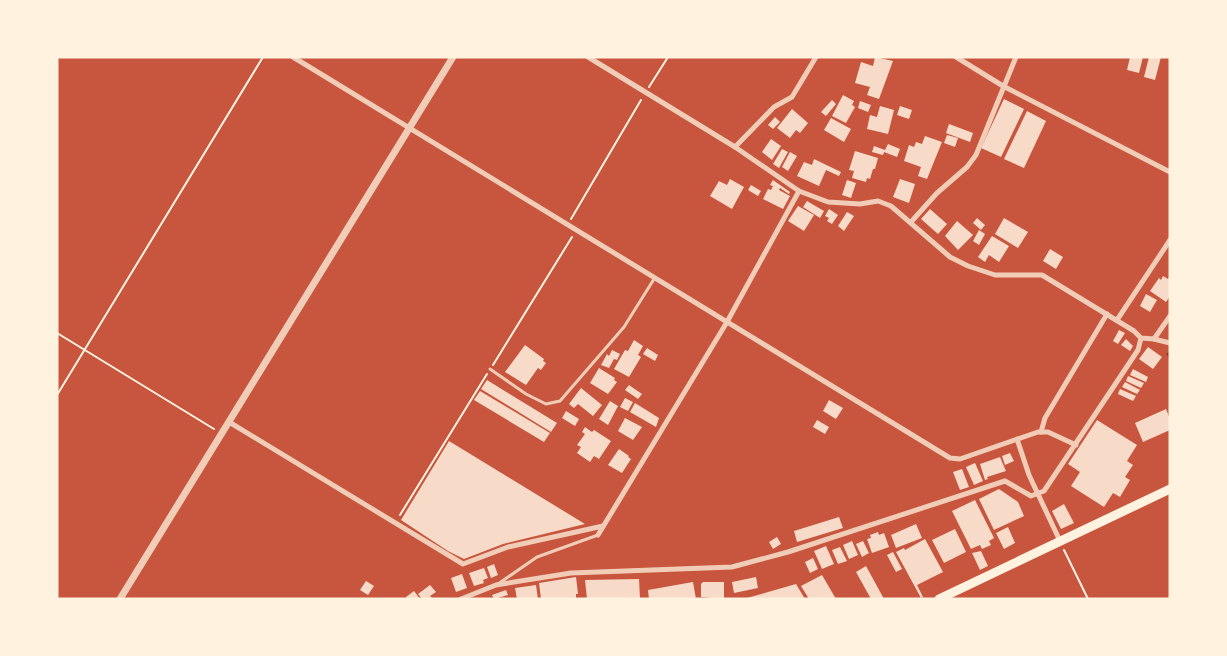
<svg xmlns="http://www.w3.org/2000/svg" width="1227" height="656" font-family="Bitter,serif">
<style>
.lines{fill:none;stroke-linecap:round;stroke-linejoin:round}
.stream{stroke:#8f3625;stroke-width:3}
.building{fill:#f7dbc8}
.path{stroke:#fff3e0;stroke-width:2}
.service{stroke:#f1ccb7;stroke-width:3}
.minor{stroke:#f1ccb7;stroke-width:5}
.tertiary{stroke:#f1ccb7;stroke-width:7}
.primary{stroke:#fff3e0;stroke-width:9}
</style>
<rect width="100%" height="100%" fill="#c8553d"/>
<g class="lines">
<path class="stream" d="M1168,354L1170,357"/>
</g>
<g class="building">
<path d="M875,57L893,61L879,99L867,95L870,87L855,83L861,62L873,66Z"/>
<path d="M1130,57H1143L1139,73L1127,70Z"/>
<path d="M1149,57H1161L1155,80L1144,77Z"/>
<path d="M843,95L854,101L852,105L855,107L846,123L832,116Z"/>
<path d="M1004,99L1024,109L1001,157L981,148Z"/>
<path d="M832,100L836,104L826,116L821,112Z"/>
<path d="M860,101L871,105L868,112L858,108Z"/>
<path d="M880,106L894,110L888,134L867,129L870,115L877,117Z"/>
<path d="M900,106L912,110L909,119L897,115Z"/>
<path d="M792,109L808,123L800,133L796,130L790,138L777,128Z"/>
<path d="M1027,111L1046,121L1024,168L1004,159Z"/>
<path d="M775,117L780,122L773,129L768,125Z"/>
<path d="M831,118L851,129L844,142L824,130Z"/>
<path d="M949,124L973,133L970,142L946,133Z"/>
<path d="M947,135L958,138L955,147L944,143Z"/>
<path d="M925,136L942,142L927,179L918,176L921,167L904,161L909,145L914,147L916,142L922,144Z"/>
<path d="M771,139L781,146L772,160L762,152Z"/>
<path d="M888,144L900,149L897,157L884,152L883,155L872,152L874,146L885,150Z"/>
<path d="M782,149L788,152L779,168L773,164Z"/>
<path d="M855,151L878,158L875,169H873L870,179L867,178L866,182L852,178L854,171L849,170Z"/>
<path d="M790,152L797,156L788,171L782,167Z"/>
<path d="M814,159L841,172L839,176L826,170L819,186L797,176L804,162L812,165Z"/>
<path d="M730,179L744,187L732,209L710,196L719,181L727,185Z"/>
<path d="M900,179L915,184L909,203L893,197Z"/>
<path d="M773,180L790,192L789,194L780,188L779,190L790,196L783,209L763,199L768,189L771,190L773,186L770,185Z"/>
<path d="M847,180L856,183L851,198L842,195Z"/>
<path d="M751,185L761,191L758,196L748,190Z"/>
<path d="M807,201L824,211L820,218L803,207Z"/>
<path d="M798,206L814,215L804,231L788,221Z"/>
<path d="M829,209L838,215L832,224L827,221L829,218L825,216Z"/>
<path d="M930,209L947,224L938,234L921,219Z"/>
<path d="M847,212L854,216L844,231L838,226Z"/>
<path d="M977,218L985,225L981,230L973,223Z"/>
<path d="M1004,218L1028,232L1018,248L995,234Z"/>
<path d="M957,221L973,235L958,250L945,236Z"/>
<path d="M979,230L985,234L979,245L973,241Z"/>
<path d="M992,236L1009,246L999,262L989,255L985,262L978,257Z"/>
<path d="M1050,249L1063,257L1056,269L1043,261Z"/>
<path d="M1163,276L1168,279L1170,276V296L1166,302L1150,291L1159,278L1161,280Z"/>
<path d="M1146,294L1157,300L1150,312L1140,306Z"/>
<path d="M1119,330L1125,333L1118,344L1113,341Z"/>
<path d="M1126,339L1133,346L1130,351L1121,345Z"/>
<path d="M634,340L643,346L638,355L641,357L629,377L614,369L625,350L628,351Z"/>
<path d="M525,345L544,359L543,361L546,363L541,370L538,368L526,385L505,372Z"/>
<path d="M1148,347L1162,357L1153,369L1139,359Z"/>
<path d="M647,348L658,355L655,361L643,354Z"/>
<path d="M612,350L620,354L617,360L614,359L609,368L601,365L607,354L609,356Z"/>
<path d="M599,368L615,378L614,380L617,382L608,394L590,383Z"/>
<path d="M1133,369L1148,377L1146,382L1130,375Z"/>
<path d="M1128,376L1144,383L1141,388L1126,381Z"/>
<path d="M487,380L557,423L551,432L481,389Z"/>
<path d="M1125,382L1140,390L1137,394L1122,387Z"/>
<path d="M629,385L642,394L638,399L625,390Z"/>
<path d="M581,388L602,405L593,416L578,404L574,408L569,404Z"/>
<path d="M1120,389L1136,396L1133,401L1118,394Z"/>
<path d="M480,391L550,433L544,442L474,400Z"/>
<path d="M625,398L633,402L628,411L620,407Z"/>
<path d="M829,400L843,408L836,419L823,411Z"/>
<path d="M610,401L618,406L608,425L599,419Z"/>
<path d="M635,403L659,418L656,427L630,412Z"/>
<path d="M1166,409L1170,419V430L1143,442L1135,423Z"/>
<path d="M566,411L579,419L575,426L562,418Z"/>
<path d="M625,418L642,427L633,440L618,431Z"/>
<path d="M817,420L829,427L825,434L813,427Z"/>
<path d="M1097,420L1137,445L1127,461L1133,465L1125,477L1130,480L1120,497L1113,493L1104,507L1071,486L1080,472L1068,464Z"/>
<path d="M585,427L592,432L594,430L611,441L599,459L594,456L590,462L577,453L581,447L577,445L585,434L582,432Z"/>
<path d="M449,441L585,524L503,544L464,559L448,551L401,520Z"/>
<path d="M619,449L629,456L628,457L631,459L622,473L608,465Z"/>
<path d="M1010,453L1014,461L1005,465L1002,456Z"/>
<path d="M1000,457L1006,471L987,477L988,479L985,480L980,464Z"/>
<path d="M975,463L983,481L974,485L966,467Z"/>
<path d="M962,469L969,487L960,490L953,472Z"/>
<path d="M999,489L1018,502L1024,516L994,530L979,499Z"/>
<path d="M975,500L994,538L989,541L991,545L982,549L980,545L971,549L952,511Z"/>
<path d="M1064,504L1074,523L1061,529L1052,511Z"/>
<path d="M839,517L843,528L797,542L794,531Z"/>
<path d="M916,524L922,538L896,548L891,535Z"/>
<path d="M1008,527L1015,543L1004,549L996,533Z"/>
<path d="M955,529L966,552L944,563L932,540Z"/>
<path d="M878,532L879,535L884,533L889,547L872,553L867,539L871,538L870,535Z"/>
<path d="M777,537L781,544L773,549L769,542Z"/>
<path d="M925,539L943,572L917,585L923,597L921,598L896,552L904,548L905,550Z"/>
<path d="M852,541L858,555L849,559L843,545Z"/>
<path d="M863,541L869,553L862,557L856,544Z"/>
<path d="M826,546L834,564L822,569L814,551Z"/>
<path d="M840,547L847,561L838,564L832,550Z"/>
<path d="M981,551L988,566L980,570L972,553Z"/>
<path d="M893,552L902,569L896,572L887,555Z"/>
<path d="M813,558L818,569L810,573L805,562Z"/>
<path d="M494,564L498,575L491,578L487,567Z"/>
<path d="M866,566L884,599H871L856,572Z"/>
<path d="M484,568L488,578L483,580L484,583L474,586L469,573Z"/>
<path d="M462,574L467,588L456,592L451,578Z"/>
<path d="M822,575L836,599H809L801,586Z"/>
<path d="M576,577L578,594H576V599H541L539,583Z"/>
<path d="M756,577L758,588L734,593L732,582Z"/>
<path d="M639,579L640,599H587L585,580Z"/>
<path d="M366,581L374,586L368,595L360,590Z"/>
<path d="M693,582L696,599H649L648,590Z"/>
<path d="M703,582H724V599L701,597V584Z"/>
<path d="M796,584L805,599H747V598Z"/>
<path d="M430,585L436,592L430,596L433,599H422L418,594Z"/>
<path d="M536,585L538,599H517L515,588Z"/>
<path d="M506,590L508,595L494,599L492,595Z"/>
<path d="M414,591L420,599H407L406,597Z"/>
</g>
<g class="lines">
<g class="path">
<path d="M649,87L668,57"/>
<path d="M571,219L641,100"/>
<path d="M57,333L214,429"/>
<path d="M493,365L572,237"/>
<path d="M57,395L263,57"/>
<path d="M400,515L487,374"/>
<path d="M1064,550L1088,599"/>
</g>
<g class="service">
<path d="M490,369L526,394L546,404L560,401L624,327L654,279"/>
<path d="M498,584L537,557L598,535"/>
</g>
<g class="minor">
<path d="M293,57L950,458L960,459L1038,432H1048L1076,445"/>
<path d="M588,57L735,147L799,191L828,202L860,204L878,201L891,206L950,257L968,266L995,275H1042L1134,331L1141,338L1154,339L1170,343"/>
<path d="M956,57L1003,86L1170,172"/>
<path d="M735,147L774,107L792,97L816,57"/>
<path d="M911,222L937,193L967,167L976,155L1016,57"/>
<path d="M1117,320L1170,240"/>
<path d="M1154,339L1170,316"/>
<path d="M229,422L463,564L508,547L603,526"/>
<path d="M1041,432L1045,418L1107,314"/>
<path d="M1017,439L1029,475L1060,541"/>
<path d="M598,535L727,322L799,191"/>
<path d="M461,599L496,585L571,573L732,567L788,552L1005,481L1031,496L1044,491L1138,350L1141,338"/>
</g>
<path class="tertiary" d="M120,599L453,57"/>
<path class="primary" d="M939,599L1170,489"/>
</g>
<rect width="1227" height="656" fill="none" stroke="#fff3e0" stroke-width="117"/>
</svg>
